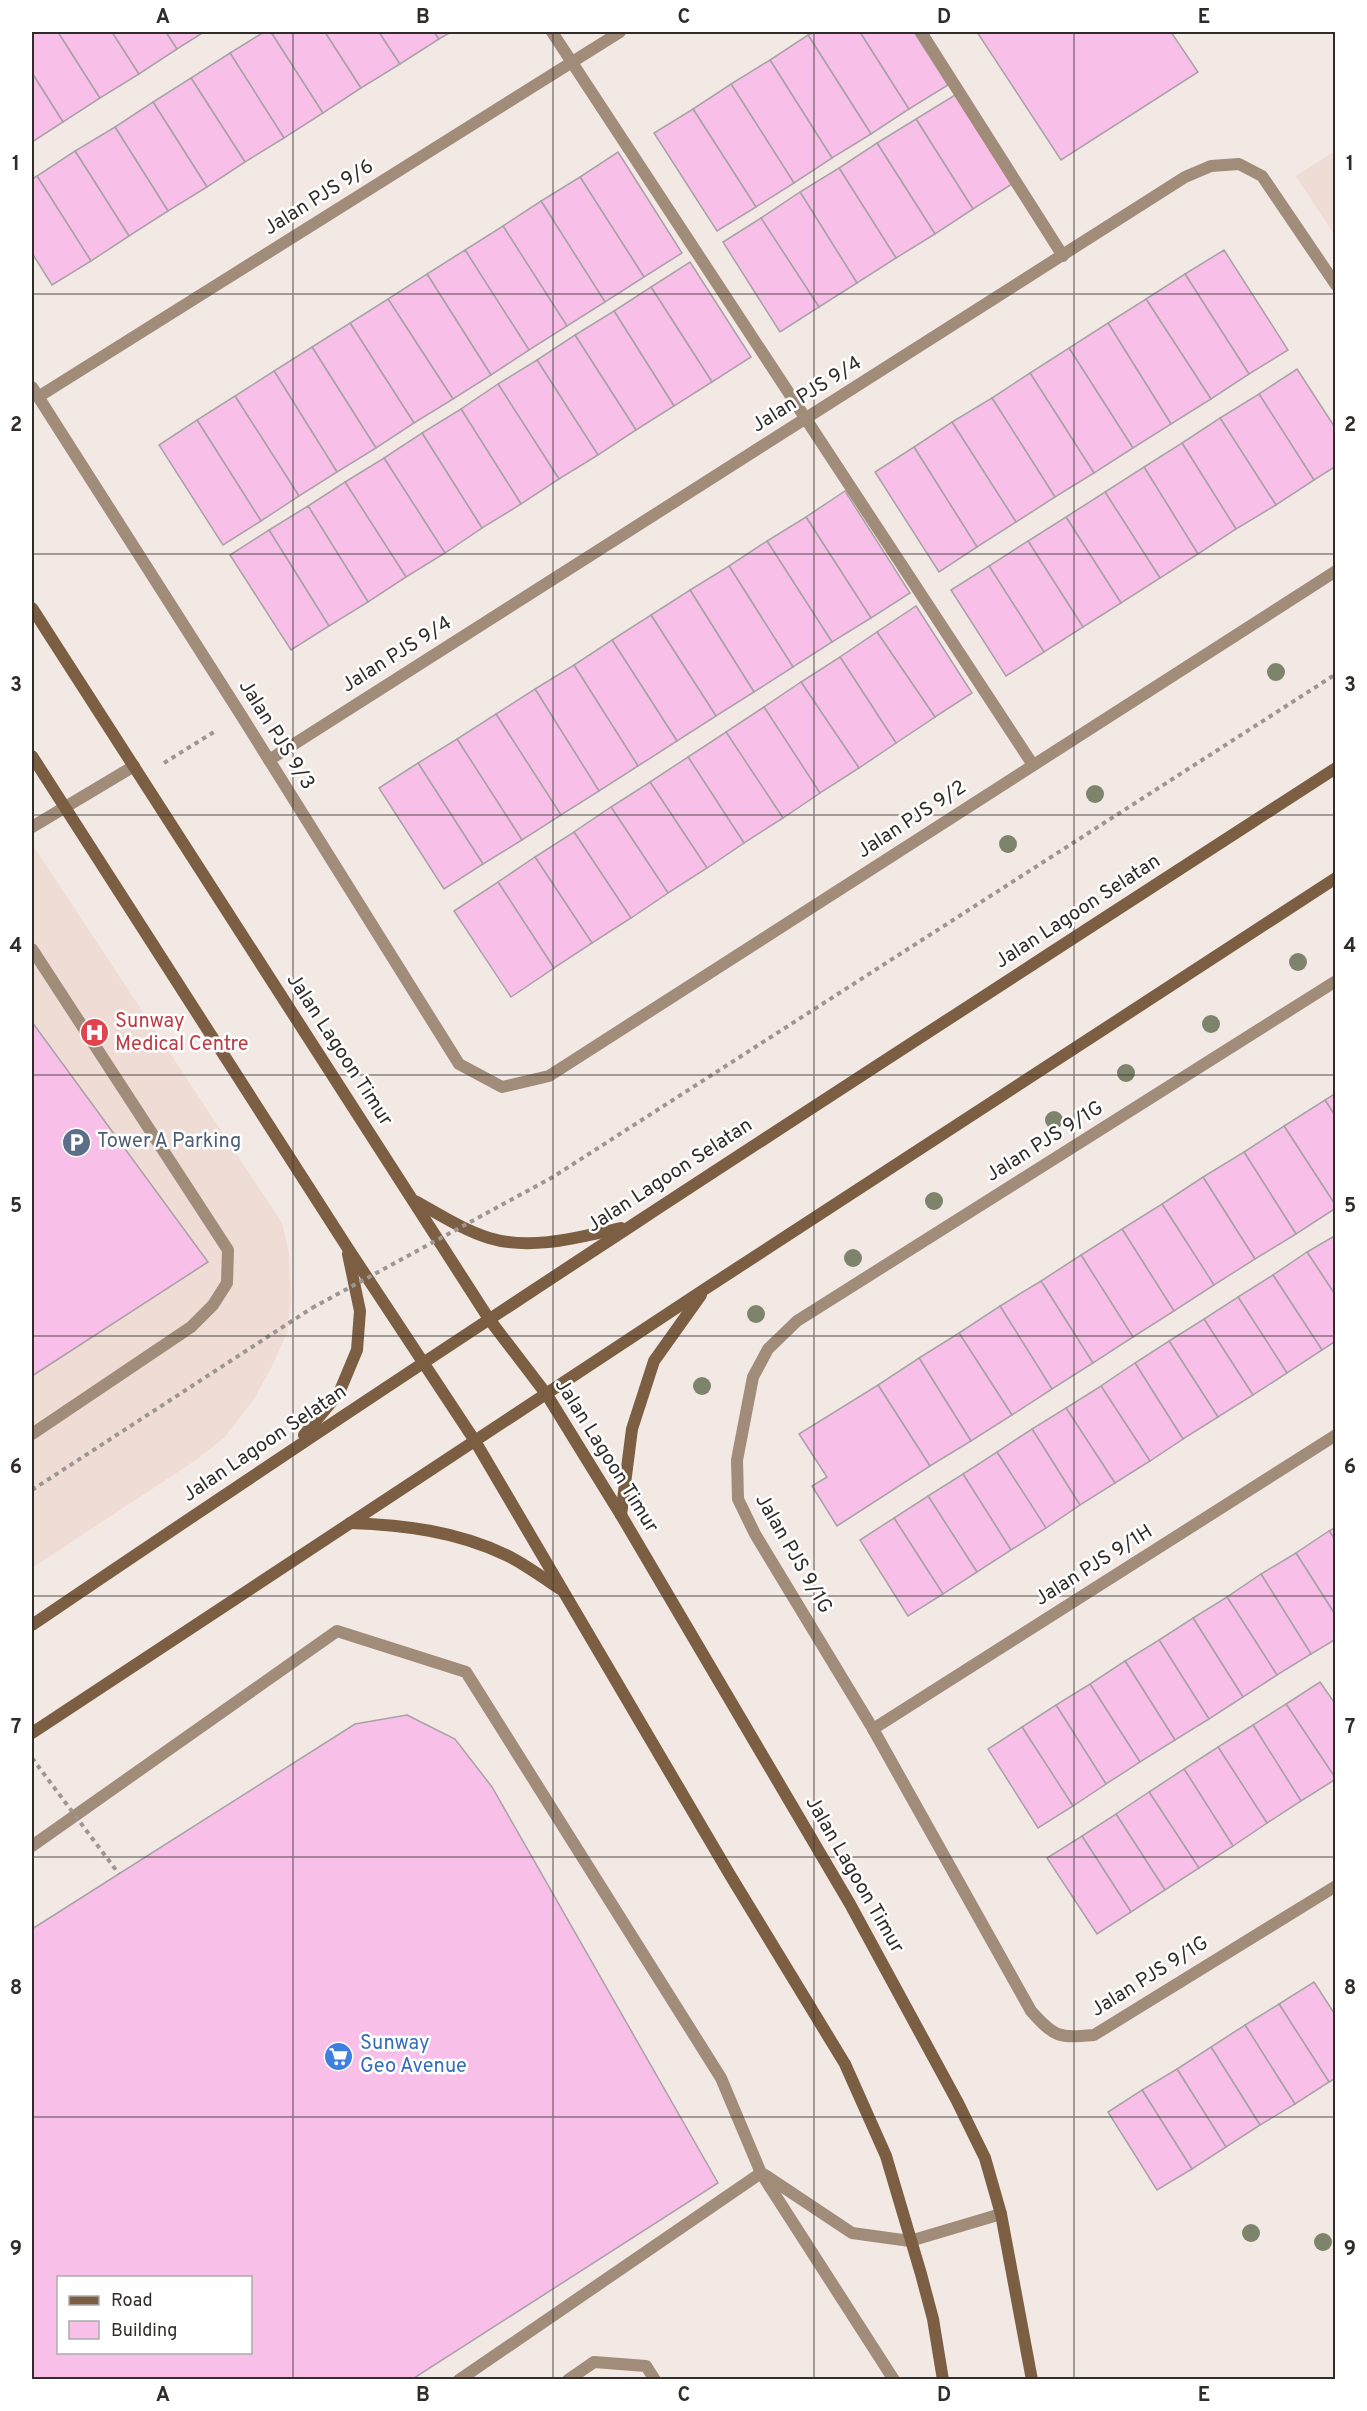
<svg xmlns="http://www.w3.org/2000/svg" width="1367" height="2411" font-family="Overpass,sans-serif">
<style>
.built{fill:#efdcd5}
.building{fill:#f8c0e8;stroke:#a9a1a7;stroke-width:1.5;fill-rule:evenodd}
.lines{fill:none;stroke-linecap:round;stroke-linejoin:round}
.path{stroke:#9d9693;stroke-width:4;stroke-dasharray:4.5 4.5;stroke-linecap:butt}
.lane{stroke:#a08c79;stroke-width:12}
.street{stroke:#a08c79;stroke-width:12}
.secondary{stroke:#7c5f43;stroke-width:12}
.path-bridge{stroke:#9d9693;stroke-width:4;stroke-dasharray:4.5 4.5;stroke-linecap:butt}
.tree{fill:#7e846c}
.grid{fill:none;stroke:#302c2a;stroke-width:1.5;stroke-opacity:0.55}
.labels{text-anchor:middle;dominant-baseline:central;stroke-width:5;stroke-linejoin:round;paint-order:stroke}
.street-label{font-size:20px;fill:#302c2a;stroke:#fff}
.health-label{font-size:20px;fill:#be3a42;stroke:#fff;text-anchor:start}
.service-label{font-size:20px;fill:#4e5e75;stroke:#fff;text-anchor:start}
.shop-label{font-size:20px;fill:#366cbe;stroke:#fff;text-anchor:start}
.neatline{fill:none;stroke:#302c2a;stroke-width:2}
.grid-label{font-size:20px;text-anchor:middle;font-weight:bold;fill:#302c2a}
</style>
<rect width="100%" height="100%" fill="#f2e8e4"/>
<g class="built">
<path d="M1335,151V150V236L1296,176Z"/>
<path d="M32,844L282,1223L289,1253L291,1300L287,1333L271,1368L254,1399L224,1438L193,1462L32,1568Z"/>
</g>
<g class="building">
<path d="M32,32H58L100,98L63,122L32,73Z"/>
<path d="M58,32H112L139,74L100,98Z"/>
<path d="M112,32H166L177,49L139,74Z"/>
<path d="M166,32H204L177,49Z"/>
<path d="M264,32H271L323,113L284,138L230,53Z"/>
<path d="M271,32H325L361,88L323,113Z"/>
<path d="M325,32H379L400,64L361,88Z"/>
<path d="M379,32H434L439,39L400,64Z"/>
<path d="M434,32H451L439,39Z"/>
<path d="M814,32H860L909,109L871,134L808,35Z"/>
<path d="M860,32H914L948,85L909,109Z"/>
<path d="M977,32H1171L1198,72L1061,160Z"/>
<path d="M808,35L871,134L832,158L770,60Z"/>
<path d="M230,53L284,138L245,162L191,78Z"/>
<path d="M770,60L832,158L794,183L731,84Z"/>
<path d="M32,73L63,122L32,142Z"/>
<path d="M191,78L245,162L207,187L153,102Z"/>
<path d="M731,84L794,183L756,207L693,109Z"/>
<path d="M955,95L1012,184L973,209L916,119Z"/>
<path d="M153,102L207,187L168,211L115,127Z"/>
<path d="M693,109L756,207L717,231L654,133Z"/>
<path d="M916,119L973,209L935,234L877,143Z"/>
<path d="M115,127L168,211L129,236L75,151Z"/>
<path d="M877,143L935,234L896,258L839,168Z"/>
<path d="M75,151L129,236L91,261L37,176Z"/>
<path d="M618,152L682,253L644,277L580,177Z"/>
<path d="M839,168L896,258L857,283L800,192Z"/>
<path d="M37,176L91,261L52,285L32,253V179Z"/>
<path d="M580,177L644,277L605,302L541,201Z"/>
<path d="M800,192L857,283L819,307L761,218Z"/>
<path d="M541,201L605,302L567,326L503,226Z"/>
<path d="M761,218L819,307L780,332L723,242Z"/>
<path d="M503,226L567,326L529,350L465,250Z"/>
<path d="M465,250L529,350L491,375L427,274Z"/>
<path d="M1224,250L1288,350L1249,374L1185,274Z"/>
<path d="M690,262L751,357L712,382L651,287Z"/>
<path d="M427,274L491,375L453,399L388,299Z"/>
<path d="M1185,274L1249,374L1211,399L1146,299Z"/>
<path d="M651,287L712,382L674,406L614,311Z"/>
<path d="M388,299L453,399L414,423L350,323Z"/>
<path d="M1146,299L1211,399L1171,424L1108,323Z"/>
<path d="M614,311L674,406L636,430L575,335Z"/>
<path d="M350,323L414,423L376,448L312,347Z"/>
<path d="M1108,323L1171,424L1133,448L1069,348Z"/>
<path d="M575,335L636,430L598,455L537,360Z"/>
<path d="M312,347L376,448L337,472L274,371Z"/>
<path d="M1069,348L1133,448L1094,473L1030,373Z"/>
<path d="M537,360L598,455L559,479L498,384Z"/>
<path d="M1297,369L1336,429V466L1314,480L1259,394Z"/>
<path d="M274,371L337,472L299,496L235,396Z"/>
<path d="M1030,373L1094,473L1055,497L992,398Z"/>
<path d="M498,384L559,479L521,504L461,409Z"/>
<path d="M1259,394L1314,480L1276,505L1220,418Z"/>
<path d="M235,396L299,496L261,521L197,420Z"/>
<path d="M992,398L1055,497L1016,522L952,422Z"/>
<path d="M461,409L521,504L482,528L422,433Z"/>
<path d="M1220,418L1276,505L1236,529L1182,443Z"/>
<path d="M197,420L261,521L223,545L159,445Z"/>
<path d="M952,422L1016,522L977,547L914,447Z"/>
<path d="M422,433L482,528L445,553L384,458Z"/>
<path d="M1182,443L1236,529L1198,554L1144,467Z"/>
<path d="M914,447L977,547L939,572L875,472Z"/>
<path d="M384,458L445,553L406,577L345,482Z"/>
<path d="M1144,467L1198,554L1160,578L1105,492Z"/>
<path d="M345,482L406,577L368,602L308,506Z"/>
<path d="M845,491L910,593L871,618L806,517Z"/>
<path d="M1105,492L1160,578L1121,603L1066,517Z"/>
<path d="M308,506L368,602L329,626L269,530Z"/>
<path d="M806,517L871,618L832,642L767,541Z"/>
<path d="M1066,517L1121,603L1083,627L1028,541Z"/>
<path d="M269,530L329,626L291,650L230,555Z"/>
<path d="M767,541L832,642L793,667L729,566Z"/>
<path d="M1028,541L1083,627L1044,652L989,566Z"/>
<path d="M729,566L793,667L754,692L690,590Z"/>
<path d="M989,566L1044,652L1006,676L951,590Z"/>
<path d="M690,590L754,692L716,716L651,615Z"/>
<path d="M916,606L972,693L935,717L877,632Z"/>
<path d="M651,615L716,716L677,741L612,640Z"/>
<path d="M877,632L935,717L896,743L840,657Z"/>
<path d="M612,640L677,741L638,766L574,665Z"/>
<path d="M840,657L896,743L859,768L801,682Z"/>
<path d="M574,665L638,766L599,791L535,689Z"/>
<path d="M801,682L859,768L820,793L764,707Z"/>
<path d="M535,689L599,791L561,815L496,714Z"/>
<path d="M764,707L820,793L783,818L726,732Z"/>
<path d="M496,714L561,815L522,840L457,739Z"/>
<path d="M726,732L783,818L744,843L688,757Z"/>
<path d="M457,739L522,840L483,864L418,763Z"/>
<path d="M688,757L744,843L707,868L650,782Z"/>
<path d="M418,763L483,864L444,889L379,788Z"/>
<path d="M650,782L707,868L668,893L611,807Z"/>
<path d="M611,807L668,893L631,918L574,832Z"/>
<path d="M574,832L631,918L592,943L535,857Z"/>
<path d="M535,857L592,943L554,968L498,882Z"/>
<path d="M498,882L554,968L511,997L454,911Z"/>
<path d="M32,1022L208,1262L32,1376Z"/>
<path d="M1336,1093V1117L1325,1100Z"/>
<path d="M1325,1100L1336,1117V1206L1284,1126Z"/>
<path d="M1284,1126L1336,1206V1208L1296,1234L1244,1152Z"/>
<path d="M1244,1152L1296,1234L1255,1259L1203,1177Z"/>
<path d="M1203,1177L1255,1259L1214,1285L1162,1204Z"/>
<path d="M1162,1204L1214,1285L1174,1311L1122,1229Z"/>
<path d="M1122,1229L1174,1311L1133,1337L1081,1255Z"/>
<path d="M1336,1235V1296L1307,1252Z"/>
<path d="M1307,1252L1336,1296V1341L1322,1350L1273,1275Z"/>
<path d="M1081,1255L1133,1337L1093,1363L1041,1281Z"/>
<path d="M1273,1275L1322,1350L1287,1373L1238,1297Z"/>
<path d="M1041,1281L1093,1363L1052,1389L1000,1306Z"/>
<path d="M1238,1297L1287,1373L1253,1395L1204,1319Z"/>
<path d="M1000,1306L1052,1389L1012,1415L959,1333Z"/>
<path d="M1204,1319L1253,1395L1218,1417L1169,1341Z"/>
<path d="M959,1333L1012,1415L971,1441L919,1358Z"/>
<path d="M1169,1341L1218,1417L1183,1439L1135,1363Z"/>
<path d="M919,1358L971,1441L930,1466L878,1385Z"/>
<path d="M1135,1363L1183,1439L1150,1461L1101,1386Z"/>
<path d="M878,1385L930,1466L837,1526L812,1486L827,1477L799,1434Z"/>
<path d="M1101,1386L1150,1461L1115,1483L1066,1408Z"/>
<path d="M1066,1408L1115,1483L1080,1505L1032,1429Z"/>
<path d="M1032,1429L1080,1505L1046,1528L997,1452Z"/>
<path d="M997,1452L1046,1528L1011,1550L963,1474Z"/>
<path d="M963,1474L1011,1550L977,1572L928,1496Z"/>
<path d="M928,1496L977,1572L943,1594L894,1518Z"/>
<path d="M894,1518L943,1594L908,1616L860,1540Z"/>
<path d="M1336,1527V1541L1329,1531Z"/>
<path d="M1329,1531L1336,1541V1616L1296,1553Z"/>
<path d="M1296,1553L1336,1616V1639L1311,1654L1261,1574Z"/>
<path d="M1261,1574L1311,1654L1277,1675L1227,1597Z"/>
<path d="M1227,1597L1277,1675L1243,1697L1193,1618Z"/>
<path d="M1193,1618L1243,1697L1209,1719L1159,1640Z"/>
<path d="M1159,1640L1209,1719L1175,1740L1125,1661Z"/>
<path d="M1125,1661L1175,1740L1140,1762L1090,1684Z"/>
<path d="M1320,1682L1336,1705V1779L1286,1704Z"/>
<path d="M1090,1684L1140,1762L1106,1784L1056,1705Z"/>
<path d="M1286,1704L1336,1779L1301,1801L1253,1725Z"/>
<path d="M1056,1705L1106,1784L1073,1806L1022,1727Z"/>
<path d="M407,1715L455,1739L492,1787L718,2183L411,2380H32V1929L355,1724ZM58,2278H250V2352H58Z"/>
<path d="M1253,1725L1301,1801L1267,1823L1218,1747Z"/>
<path d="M1022,1727L1073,1806L1038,1828L988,1749Z"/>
<path d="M1218,1747L1267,1823L1233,1846L1184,1769Z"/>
<path d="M1184,1769L1233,1846L1199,1868L1149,1792Z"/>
<path d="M1149,1792L1199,1868L1165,1890L1116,1814Z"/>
<path d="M1116,1814L1165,1890L1131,1912L1082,1836Z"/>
<path d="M1082,1836L1131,1912L1097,1934L1047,1858Z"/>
<path d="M1314,1982L1336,2016V2078L1329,2082L1279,2004Z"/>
<path d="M1279,2004L1329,2082L1295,2104L1245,2025Z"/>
<path d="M1245,2025L1295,2104L1260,2125L1211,2047Z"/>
<path d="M1211,2047L1260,2125L1226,2147L1177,2069Z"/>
<path d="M1177,2069L1226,2147L1192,2169L1142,2090Z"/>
<path d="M1142,2090L1192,2169L1157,2190L1108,2112Z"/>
</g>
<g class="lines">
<g class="path">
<path d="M164,763L217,730"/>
<path d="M32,1490L312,1308"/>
</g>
<g class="lane">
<path d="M552,32L1033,765"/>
<path d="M921,32L1063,256"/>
<path d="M32,827L134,766"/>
<path d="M32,949L228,1250L227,1283L213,1305L191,1327L32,1434"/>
<path d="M32,1846L337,1631L466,1672L721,2078L761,2173L894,2380"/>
<path d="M765,2175L852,2233L910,2241L1001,2214"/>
<path d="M459,2380L761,2173"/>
</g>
<g class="street">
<path d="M32,387L241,715L459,1064L502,1087L549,1076L1336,571"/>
<path d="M38,397L620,32"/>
<path d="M269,760L1185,177L1211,166L1239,164L1262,176L1336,285"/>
<path d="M1336,981L797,1321L768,1349L753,1377L737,1460L738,1499L755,1534L873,1729L1031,2011C1055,2038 1059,2038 1094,2035L1336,1886"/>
<path d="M873,1729L1336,1435"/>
<path d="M568,2380L594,2362L646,2366L655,2380"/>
</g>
<g class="secondary">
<path d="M32,608L489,1319L547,1395L621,1515L850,1904L957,2101L985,2158L1001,2214L1032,2380"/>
<path d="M32,756L347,1247L475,1441L730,1875L845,2064L886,2156L921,2274L933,2319L943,2380"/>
<path d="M415,1201C439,1214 463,1230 489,1238C531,1251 580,1237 621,1228"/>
<path d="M304,1435L339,1393L357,1350L360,1311L348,1254"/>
<path d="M621,1515L632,1429L654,1361L701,1295"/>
<path d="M350,1523C404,1525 456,1531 506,1555C525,1564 543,1578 560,1589"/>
<path d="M32,1625C462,1333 899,1051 1336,768"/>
<path d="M32,1733L705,1289L1336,878"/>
</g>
<g class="path-bridge">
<path d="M312,1308L553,1177L1336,674"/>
<path d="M32,1758L119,1874"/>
</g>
</g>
<g class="tree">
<circle cx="1276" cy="672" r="9"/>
<circle cx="1095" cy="794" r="9"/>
<circle cx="1008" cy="844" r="9"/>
<circle cx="1298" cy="962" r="9"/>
<circle cx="1211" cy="1024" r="9"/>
<circle cx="1126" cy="1073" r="9"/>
<circle cx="1054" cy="1120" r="9"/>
<circle cx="934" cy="1201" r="9"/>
<circle cx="853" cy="1258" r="9"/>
<circle cx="756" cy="1314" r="9"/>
<circle cx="702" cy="1386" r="9"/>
<circle cx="1251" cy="2233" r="9"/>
<circle cx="1323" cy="2242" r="9"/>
</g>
<path class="grid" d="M293,32V2380M553,32V2380M814,32V2380M1074,32V2380M32,294H1336M32,554H1336M32,815H1336M32,1075H1336M32,1336H1336M32,1596H1336M32,1857H1336M32,2117H1336"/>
<defs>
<symbol id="hospital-disc" viewBox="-11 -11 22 22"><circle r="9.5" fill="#e0444e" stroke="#fff"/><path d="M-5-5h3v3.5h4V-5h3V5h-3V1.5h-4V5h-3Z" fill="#fff"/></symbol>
<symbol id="parking-disc" viewBox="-11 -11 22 22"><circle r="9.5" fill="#5c6f8a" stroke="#fff"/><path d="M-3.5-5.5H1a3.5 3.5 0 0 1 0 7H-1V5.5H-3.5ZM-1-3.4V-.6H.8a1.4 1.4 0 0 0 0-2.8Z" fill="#fff"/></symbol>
<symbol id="supermarket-disc" viewBox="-11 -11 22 22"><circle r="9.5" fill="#3f7fe0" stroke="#fff"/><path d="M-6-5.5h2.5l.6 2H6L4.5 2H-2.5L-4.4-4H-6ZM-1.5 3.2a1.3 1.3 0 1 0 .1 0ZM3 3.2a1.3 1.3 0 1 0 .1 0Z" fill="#fff"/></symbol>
</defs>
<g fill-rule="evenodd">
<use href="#hospital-disc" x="78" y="1016" width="33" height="33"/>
<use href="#parking-disc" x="60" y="1126" width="33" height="33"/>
<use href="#supermarket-disc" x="322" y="2040" width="33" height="33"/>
</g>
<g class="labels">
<g class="street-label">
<text transform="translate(319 198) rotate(-32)">Jalan PJS 9/6</text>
<text transform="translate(807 395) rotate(-32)">Jalan PJS 9/4</text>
<text transform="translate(397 655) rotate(-32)">Jalan PJS 9/4</text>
<text transform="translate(276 735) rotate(58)">Jalan PJS 9/3</text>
<text transform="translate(912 820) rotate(-33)">Jalan PJS 9/2</text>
<text transform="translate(1078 912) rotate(-33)">Jalan Lagoon Selatan</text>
<text transform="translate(339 1050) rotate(57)">Jalan Lagoon Timur</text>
<text transform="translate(1045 1142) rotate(-32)">Jalan PJS 9/1G</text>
<text transform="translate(670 1176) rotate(-33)">Jalan Lagoon Selatan</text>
<text transform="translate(265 1444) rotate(-34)">Jalan Lagoon Selatan</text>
<text transform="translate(606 1456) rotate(58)">Jalan Lagoon Timur</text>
<text transform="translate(793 1554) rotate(60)">Jalan PJS 9/1G</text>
<text transform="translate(1094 1566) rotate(-32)">Jalan PJS 9/1H</text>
<text transform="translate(854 1875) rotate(60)">Jalan Lagoon Timur</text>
<text transform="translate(1150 1977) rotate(-32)">Jalan PJS 9/1G</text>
</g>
<g class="health-label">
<text x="115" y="1022">Sunway<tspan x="115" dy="23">Medical Centre</tspan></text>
</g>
<g class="service-label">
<text x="97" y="1142">Tower A Parking</text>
</g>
<g class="shop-label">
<text x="360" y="2044">Sunway<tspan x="360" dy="23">Geo Avenue</tspan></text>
</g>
</g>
<rect width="1367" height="2411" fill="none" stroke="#ffffff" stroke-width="66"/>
<rect x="57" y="2276" width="195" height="78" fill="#ffffff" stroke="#acabaa" stroke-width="1.5"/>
<rect x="69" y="2296" width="30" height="9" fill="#7c5f43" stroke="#acabaa" stroke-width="1.5"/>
<text x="111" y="2306" font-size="18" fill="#302c2a">Road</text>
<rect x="69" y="2321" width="30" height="18" fill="#f8c0e8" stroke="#acabaa" stroke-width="1.5"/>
<text x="111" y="2336" font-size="18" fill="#302c2a">Building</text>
<rect x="33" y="33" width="1301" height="2345" class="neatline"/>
<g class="grid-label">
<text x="163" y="23">A</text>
<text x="423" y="23">B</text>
<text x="684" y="23">C</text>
<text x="944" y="23">D</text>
<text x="1204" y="23">E</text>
<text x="16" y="170">1</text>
<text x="1350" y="170">1</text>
<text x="16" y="431">2</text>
<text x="1350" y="431">2</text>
<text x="16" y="691">3</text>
<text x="1350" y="691">3</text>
<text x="16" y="952">4</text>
<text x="1350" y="952">4</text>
<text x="16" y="1212">5</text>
<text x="1350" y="1212">5</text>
<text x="16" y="1473">6</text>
<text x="1350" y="1473">6</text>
<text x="16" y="1733">7</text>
<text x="1350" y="1733">7</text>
<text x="16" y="1994">8</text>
<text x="1350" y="1994">8</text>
<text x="16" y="2255">9</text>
<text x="1350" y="2255">9</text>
<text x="163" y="2401">A</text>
<text x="423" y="2401">B</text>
<text x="684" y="2401">C</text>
<text x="944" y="2401">D</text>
<text x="1204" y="2401">E</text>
</g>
</svg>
